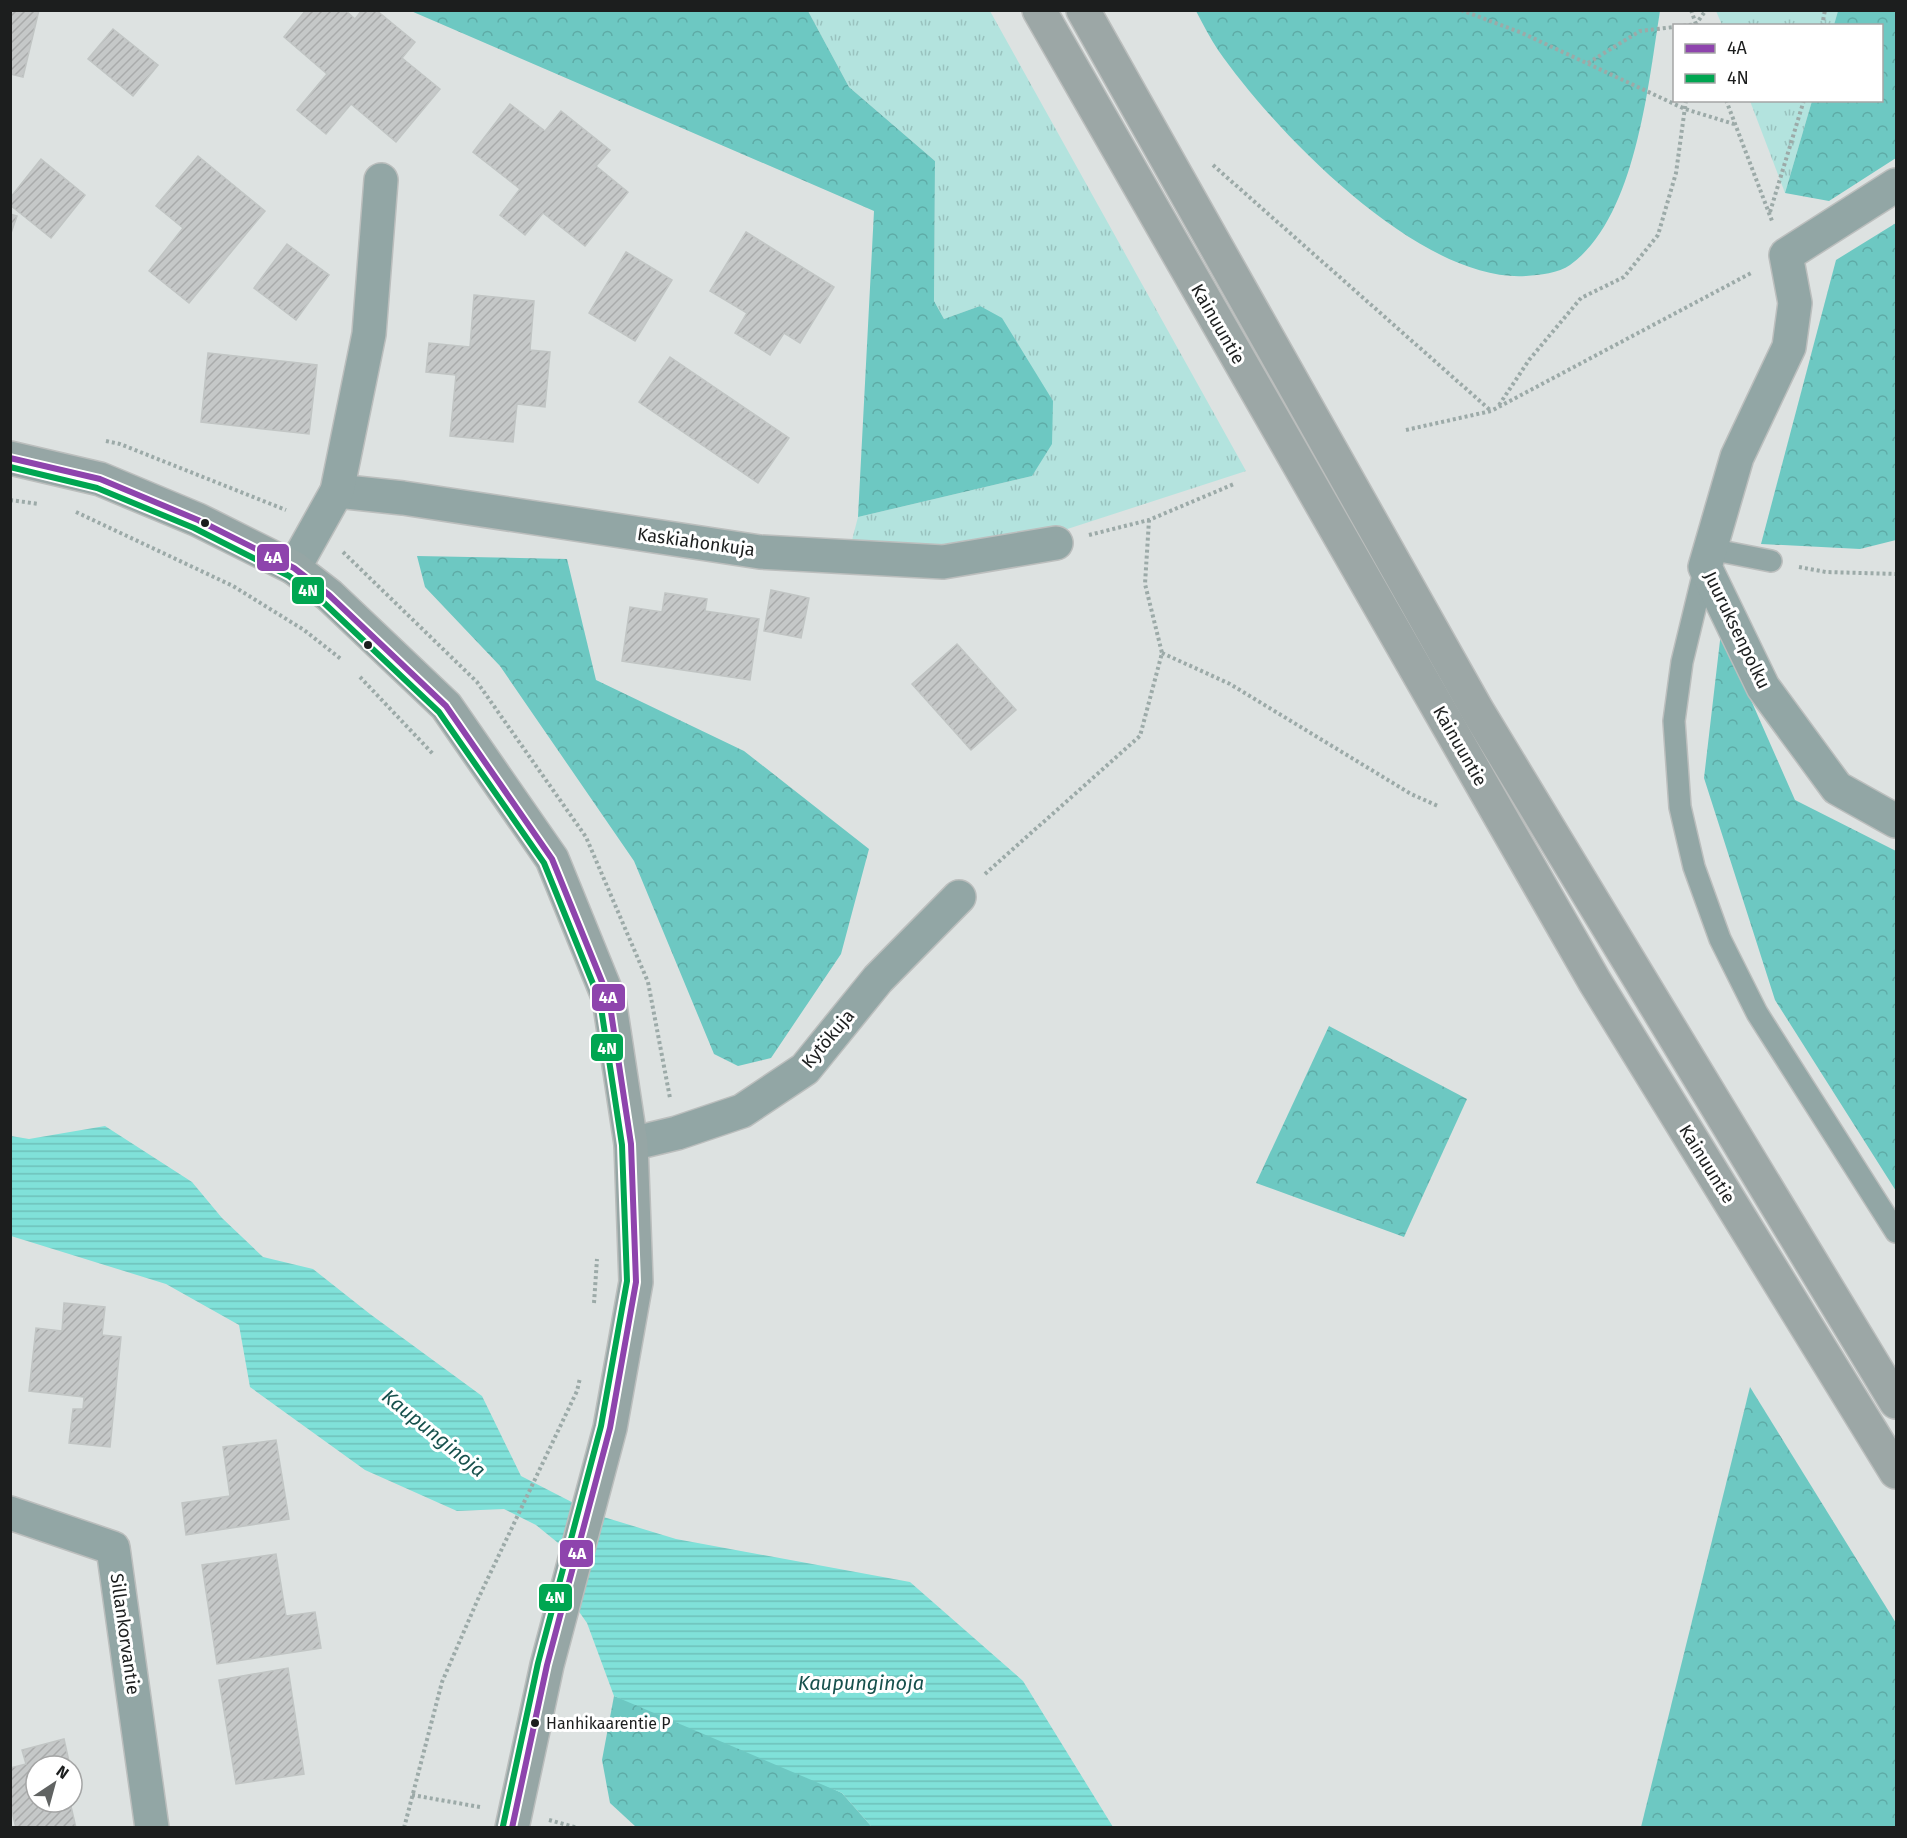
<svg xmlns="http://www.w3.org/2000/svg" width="1907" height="1838" font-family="'Fira Sans',sans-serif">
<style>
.grass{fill:url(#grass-tufts)}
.forest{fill:url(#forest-crowns)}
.water{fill:url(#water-rules)}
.building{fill:url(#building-hatch);stroke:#c1c5c4;stroke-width:1.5}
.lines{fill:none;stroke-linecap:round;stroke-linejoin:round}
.lane-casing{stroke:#bbbebd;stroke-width:24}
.street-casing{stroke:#bbbebd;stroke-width:36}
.secondary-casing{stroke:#bbbebd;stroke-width:36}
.highway-casing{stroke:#bbbebd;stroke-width:36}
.path{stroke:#9caaa8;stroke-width:4;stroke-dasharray:3 3;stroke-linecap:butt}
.lane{stroke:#92a6a5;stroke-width:21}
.street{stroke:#92a6a5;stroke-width:33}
.secondary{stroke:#96a6a5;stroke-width:33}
.highway{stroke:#9ca7a6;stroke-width:33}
.bus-1-casing{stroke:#fff;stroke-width:10}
.bus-2-casing{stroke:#fff;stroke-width:10}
.bus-1{stroke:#8e44ad;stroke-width:6}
.bus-2{stroke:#00a651;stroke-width:6}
.bus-dot{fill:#1c1e1e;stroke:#fff;stroke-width:2}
.labels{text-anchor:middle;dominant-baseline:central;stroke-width:6;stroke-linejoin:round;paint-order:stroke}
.bus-label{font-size:16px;fill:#1c1e1e;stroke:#fff;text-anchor:start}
.street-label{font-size:18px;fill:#1c1e1e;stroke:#fff}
.water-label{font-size:20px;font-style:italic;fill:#17514d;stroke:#fff}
.line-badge{stroke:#fff;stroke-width:2}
.badge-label{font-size:16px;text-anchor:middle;font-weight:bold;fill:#fff}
</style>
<defs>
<pattern id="grass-tufts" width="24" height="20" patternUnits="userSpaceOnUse" patternTransform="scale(1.5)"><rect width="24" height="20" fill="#b3e3de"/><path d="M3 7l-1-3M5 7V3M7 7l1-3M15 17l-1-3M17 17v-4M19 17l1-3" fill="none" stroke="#99c2be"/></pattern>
<pattern id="forest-crowns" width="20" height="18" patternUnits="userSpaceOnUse" patternTransform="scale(1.5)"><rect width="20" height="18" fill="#6dc8c2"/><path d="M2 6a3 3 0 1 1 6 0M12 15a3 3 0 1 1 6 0" fill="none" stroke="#5eaba6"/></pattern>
<pattern id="water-rules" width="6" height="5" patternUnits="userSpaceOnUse" patternTransform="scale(1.5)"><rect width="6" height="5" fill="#80e1d9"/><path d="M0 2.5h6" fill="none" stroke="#6ec1ba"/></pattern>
<pattern id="building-hatch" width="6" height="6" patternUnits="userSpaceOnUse" patternTransform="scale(1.5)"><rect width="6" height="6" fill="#c5c8c8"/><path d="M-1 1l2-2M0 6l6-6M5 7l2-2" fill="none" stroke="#a9abab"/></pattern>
</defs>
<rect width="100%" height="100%" fill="#dde2e1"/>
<g class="grass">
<path d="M808,11H990L1246,471L1052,534L945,552L850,548L858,517L1032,476L980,306L944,319L934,301L935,161L849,87Z"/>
<path d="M1716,11H1838L1834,26L1722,25Z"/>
<path d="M1750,101H1812L1785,193Z"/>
</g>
<g class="forest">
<path d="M411,11H808L849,87L935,161L934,301L944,319L980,306L1002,318L1053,401L1052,444L1032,476L858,517L874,211Z"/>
<path d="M1196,11H1660C1648,85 1636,218 1570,265C1559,273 1539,275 1526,276C1420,283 1275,132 1218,50C1210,38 1203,24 1196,11Z"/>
<path d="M1838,11H1896V158L1829,201L1785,193L1812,101L1882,100V26L1834,25Z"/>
<path d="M1896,223V540L1860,549L1761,544L1836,260Z"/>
<path d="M417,556L567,559L596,680L744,751L869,849L841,954L771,1058L738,1066L714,1054L634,861L500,666L425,587Z"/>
<path d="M1721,632L1795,800L1896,851V1191L1775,1000L1704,778Z"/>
<path d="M1329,1026L1467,1099L1404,1237L1256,1183Z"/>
<path d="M1750,1387L1896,1623V1827H1641Z"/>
<path d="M614,1696L707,1729L842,1793L872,1827H636L610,1803L602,1760Z"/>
</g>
<path class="water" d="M105,1126L192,1182L222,1218L263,1257L313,1269L370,1314L482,1396L521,1476L597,1515L676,1539L910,1582L1023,1681L1113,1827H872L842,1793L614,1696L587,1623L575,1606L584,1564L536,1525L504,1509L457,1511L365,1470L250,1387L239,1325L166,1284L11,1236V1136L29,1139Z"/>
<g class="building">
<path d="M10,10H39L23,77L10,74Z"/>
<path d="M306,10H345L355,19L362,10H376L415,42L402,58L440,89L396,142L351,104L326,134L297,110L327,74L284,37Z"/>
<path d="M113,29L158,65L133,96L88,59Z"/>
<path d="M510,104L545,131L561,111L610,150L596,166L628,192L585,246L543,213L525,235L500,215L520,189L473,152Z"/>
<path d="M198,156L265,211L189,303L149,271L183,228L156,206Z"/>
<path d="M41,159L85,195L51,238L10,205V198Z"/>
<path d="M10,214L17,216L10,236Z"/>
<path d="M746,232L834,287L800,343L784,333L770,355L735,333L747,313L710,291Z"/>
<path d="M287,244L329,275L296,320L254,288Z"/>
<path d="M626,252L672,280L635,341L589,313Z"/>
<path d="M474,295L534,301L530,350L550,352L545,407L517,404L513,442L450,436L456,375L426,372L429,343L470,347Z"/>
<path d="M208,353L317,365L309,434L201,422Z"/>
<path d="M670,357L789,438L758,483L639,402Z"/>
<path d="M771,590L809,598L801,638L764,631Z"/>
<path d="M665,593L707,599L705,611L759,619L750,680L622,661L630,607L662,612Z"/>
<path d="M957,644L1016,710L971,750L912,684Z"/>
<path d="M64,1303L105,1307L102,1335L121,1337L110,1447L69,1443L73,1409H83L84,1397L29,1391L36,1328L62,1331Z"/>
<path d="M276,1440L289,1519L186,1535L182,1503L230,1496L223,1447Z"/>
<path d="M276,1554L286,1616L315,1612L321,1648L217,1664L202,1565Z"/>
<path d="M288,1668L304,1774L236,1784L219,1680Z"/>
<path d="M64,1739L70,1766H36V1802H70L76,1828H16L10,1804V1768L26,1764L22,1750Z"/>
</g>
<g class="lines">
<defs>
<g id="lane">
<path d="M1710,549L1771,561"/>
<path d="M1705,567L1682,662L1674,721L1680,807L1694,867L1720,939L1757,1013L1896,1232"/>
</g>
<g id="street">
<path d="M1896,185L1786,255L1795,303L1789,347L1737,457L1705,567L1763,687L1837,788L1896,821"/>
<path d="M337,491L403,498L760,552L943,562L1056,543"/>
<path d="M294,568L337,491L369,334L381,180"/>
<path d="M631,1144L677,1133L742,1111L805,1069L878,979L959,897"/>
<path d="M10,1513L113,1548L152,1828"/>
</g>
<path id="secondary" d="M10,458L100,479L198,520L294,568L329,595L446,706L552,859L609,999L631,1144L636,1282L610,1428L547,1665L512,1828"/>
<g id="highway">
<path d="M1039,10L1595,982L1896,1472"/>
<path d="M1083,10L1477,710L1896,1402"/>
</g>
</defs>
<use href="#lane" class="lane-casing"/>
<use href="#street" class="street-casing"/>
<use href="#secondary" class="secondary-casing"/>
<use href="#highway" class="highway-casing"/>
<g class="path">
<path d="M1461,10L1522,33L1685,109L1734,124"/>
<path d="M1691,10L1696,24"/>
<path d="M1683,26L1696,24L1706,10"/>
<path d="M1822,26L1825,10"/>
<path d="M1588,63L1640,31L1674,27"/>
<path d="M1726,100L1772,221"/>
<path d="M1213,165L1490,410"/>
<path d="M1770,212L1804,100"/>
<path d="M1499,405L1529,360L1581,298L1624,277L1658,235L1676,173L1686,100"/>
<path d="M1406,430L1491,411L1753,272"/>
<path d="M106,441L120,444L286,510"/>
<path d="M10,500L39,504"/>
<path d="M76,512L233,586L304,630L341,659"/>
<path d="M1089,535L1149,520L1234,484"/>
<path d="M343,552L477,682L586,837L648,982L670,1098"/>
<path d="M1799,567L1826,572L1896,574"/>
<path d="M1162,653L1230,684L1411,794L1438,806"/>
<path d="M360,677L433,754"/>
<path d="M985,874L1140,736L1162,653L1145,584L1149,520"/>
<path d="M594,1303L597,1259"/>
<path d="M412,1795L480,1807"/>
<path d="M549,1820L578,1828"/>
<path d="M404,1828L442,1682L478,1599L577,1391L580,1378"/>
</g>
<use href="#lane" class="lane"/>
<use href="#street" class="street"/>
<use href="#secondary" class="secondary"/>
<use href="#highway" class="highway"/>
<defs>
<path id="bus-1" d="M10,458L100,479L198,520L294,568L329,595L446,706L552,859L609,999L631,1144L636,1282L610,1428L547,1665L512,1828"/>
<path id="bus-2" d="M10,467L97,488L194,528L289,576L323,602L439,712L544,863L600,1001L622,1145L627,1281L601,1426L538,1663L503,1826"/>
</defs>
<use href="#bus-1" class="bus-1-casing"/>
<use href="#bus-2" class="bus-2-casing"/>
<use href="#bus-1" class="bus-1"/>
<use href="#bus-2" class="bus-2"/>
</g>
<g class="bus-dot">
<circle cx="205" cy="523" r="5"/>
<circle cx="368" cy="645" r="5"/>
<circle cx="535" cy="1723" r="5"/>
</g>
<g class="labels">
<g class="bus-label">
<text x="546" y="1723">Hanhikaarentie P</text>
</g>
<g class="street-label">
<text transform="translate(1218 324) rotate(60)">Kainuuntie</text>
<text transform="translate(696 542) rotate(8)">Kaskiahonkuja</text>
<text transform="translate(1737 630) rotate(64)">Juuruksenpolku</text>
<text transform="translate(1460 746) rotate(60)">Kainuuntie</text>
<text transform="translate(828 1039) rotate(-50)">Kytökuja</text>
<text transform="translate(1707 1164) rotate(58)">Kainuuntie</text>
<text transform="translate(125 1634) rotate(82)">Sillankorvantie</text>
</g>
<g class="water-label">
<text transform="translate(434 1433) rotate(39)">Kaupunginoja</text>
<text x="861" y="1683">Kaupunginoja</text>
</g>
</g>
<g class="line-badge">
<rect x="256" y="543" width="34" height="29" rx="6" fill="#8e44ad"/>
<rect x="291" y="576" width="34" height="29" rx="6" fill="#00a651"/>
<rect x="591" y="983" width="35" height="29" rx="6" fill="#8e44ad"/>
<rect x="590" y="1033" width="34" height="29" rx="6" fill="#00a651"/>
<rect x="559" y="1539" width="35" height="29" rx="6" fill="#8e44ad"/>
<rect x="538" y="1583" width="35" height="29" rx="6" fill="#00a651"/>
</g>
<g class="badge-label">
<text x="273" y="563">4A</text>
<text x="308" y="596">4N</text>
<text x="608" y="1003">4A</text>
<text x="607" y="1054">4N</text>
<text x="577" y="1559">4A</text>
<text x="555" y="1603">4N</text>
</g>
<rect width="1907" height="1838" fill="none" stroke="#1c1e1e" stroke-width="24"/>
<rect x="1673" y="24" width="210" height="78" fill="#ffffff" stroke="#a4a5a5" stroke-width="1.5"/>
<rect x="1685" y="44" width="30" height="9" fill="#8e44ad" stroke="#a4a5a5" stroke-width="1.5"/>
<text x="1727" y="54" font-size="18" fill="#1c1e1e">4A</text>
<rect x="1685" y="74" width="30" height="9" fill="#00a651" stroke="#a4a5a5" stroke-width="1.5"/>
<text x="1727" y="84" font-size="18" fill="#1c1e1e">4N</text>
<g transform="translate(54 1784) rotate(36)"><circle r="28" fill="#ffffff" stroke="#a4a5a5" stroke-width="1.5"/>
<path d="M0-4.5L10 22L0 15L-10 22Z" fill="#606362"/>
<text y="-9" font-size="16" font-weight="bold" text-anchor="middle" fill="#1c1e1e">N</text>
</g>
</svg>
